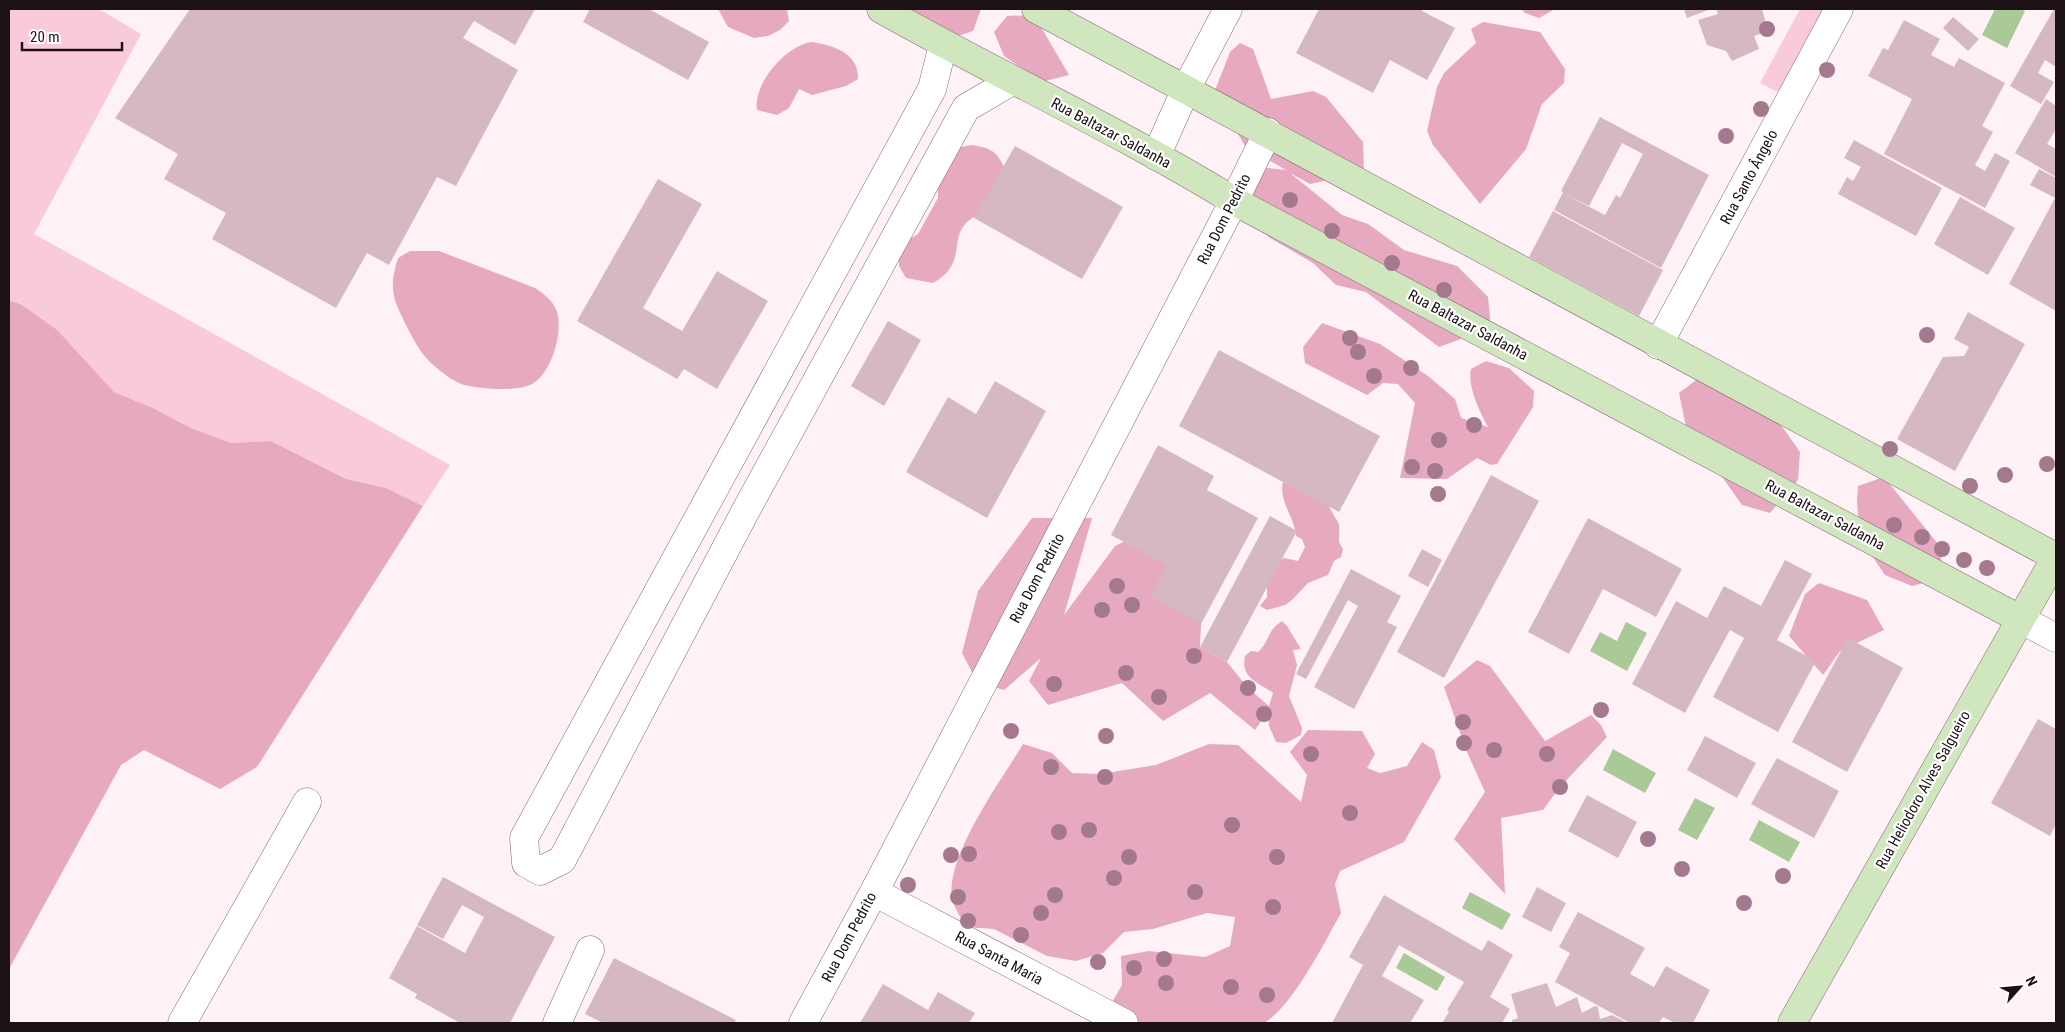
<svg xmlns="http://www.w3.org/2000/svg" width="2065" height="1032" font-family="'Roboto Condensed',sans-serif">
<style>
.green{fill:#f9cadb}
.forest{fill:#e6a9c0}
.water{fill:#a9c997}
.building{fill:#d6b8c2;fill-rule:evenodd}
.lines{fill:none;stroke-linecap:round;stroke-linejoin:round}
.minor-casing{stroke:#856973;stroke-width:29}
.secondary-casing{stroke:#856973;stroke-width:29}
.minor{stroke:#fff;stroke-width:28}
.secondary{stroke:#d0e6be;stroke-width:28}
.tree{fill:#a4798e}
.labels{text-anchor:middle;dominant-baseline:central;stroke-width:4.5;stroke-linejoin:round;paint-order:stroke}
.street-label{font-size:15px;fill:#1c1115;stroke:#fff}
</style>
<rect width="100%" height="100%" fill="#fef2f6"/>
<g class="green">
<path d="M9,9H99L141,34L34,234L450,465L423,506L386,488L346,479L271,441L231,443L191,428L153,408L114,392L85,362L22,305L9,300Z"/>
<path d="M1800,9H1833L1787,97L1760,83Z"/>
</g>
<g class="forest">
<path d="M718,9H787L789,21L780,30L768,36L754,38L728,27Z"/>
<path d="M897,9H981L973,31L958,36Z"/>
<path d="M1521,9H1555L1539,18L1525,13Z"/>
<path d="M1034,15L1069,75L1041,82L1004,56L994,32L1007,16Z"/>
<path d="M1483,22L1540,32L1565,69L1564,83L1542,104L1526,149L1480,204L1433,145L1427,131L1437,87L1444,73L1476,43L1471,29Z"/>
<path d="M811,42C833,45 859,53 858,79L846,86L812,95L799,89L789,108L777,115L757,110C753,83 786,46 811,42Z"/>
<path d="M1240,43L1253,49L1271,99L1313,91L1326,97L1363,142L1364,172L1310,184L1290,173L1342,215L1368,224L1404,250L1457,266L1488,297L1491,328L1439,347L1366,292L1336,285L1313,263L1270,238L1249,215L1240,188L1259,167L1286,170L1245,146L1214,93L1230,52Z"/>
<path d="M971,145C990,148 996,150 1004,167L987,211C981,214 970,218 966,223C949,241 967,264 933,283L906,278L899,266V253L906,241L918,234L938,198V184L957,148Z"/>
<path d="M410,251H439L535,288C555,301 561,311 558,335C556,351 547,376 532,384C517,392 480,389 464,385C455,382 445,375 438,369C422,357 414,341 405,323C392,297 389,287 398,258Z"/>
<path d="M9,300L22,305L57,330L114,392L153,408L191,428L231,443L271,441L346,479L386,488L423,506L257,767L220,789L144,750L121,765L9,969Z"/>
<path d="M1322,323L1380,344L1428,376L1455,399L1461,418L1488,427C1480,412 1467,386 1471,369L1486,361L1509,368L1534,391L1533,407L1497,464L1491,465L1477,458L1447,479L1400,478L1415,403L1398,384L1383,383L1367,395L1305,363L1303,347Z"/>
<path d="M1700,377L1767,405L1800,452L1798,480L1770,513L1742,505L1718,471L1688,437L1679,393Z"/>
<path d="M1884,477L1942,549L1939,579L1912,586L1885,575L1860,538L1857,502L1858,486Z"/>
<path d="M1283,482L1328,505L1339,524V542L1343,549L1341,557L1334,561L1328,575L1308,583L1292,600L1285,605L1267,610L1260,606L1267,597V582L1276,563L1284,558L1298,561L1305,547L1302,539L1296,536C1295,518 1278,500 1283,482Z"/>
<path d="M1032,518H1092L1064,615L1115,546L1140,534L1167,565L1190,580L1201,624L1200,647L1227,662L1248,688L1269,706L1273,693C1260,683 1240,679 1245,656L1251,651L1258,652C1269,643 1267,630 1282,621L1287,626L1301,649L1293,650L1297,665L1289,696L1302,728L1301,735L1286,743L1276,742L1269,726L1268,711L1255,730L1210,693L1163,721L1122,683L1048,705L1029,681L1041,658L1004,690L977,682L962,653L978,591Z"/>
<path d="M1819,583L1867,600L1884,630L1840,651L1823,675L1789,636L1805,594Z"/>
<path d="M1477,660L1490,666L1545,741L1591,715L1601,725L1607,737L1560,787L1543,810L1501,818L1505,894L1454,839L1485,792L1467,752L1444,687Z"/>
<path d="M1308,730L1362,731L1375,754L1367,768L1380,773L1407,766L1422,742L1434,750L1441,777L1404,842L1340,871L1335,884L1341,913C1324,943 1293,1006 1264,1023H1100L1122,985L1121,956L1149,951L1205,957L1230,946L1235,917L1207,913L1153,929L1124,932L1103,953L1076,961L1047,956L994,929L966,927C962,919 954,908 952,899C945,856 1001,781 1023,744L1052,753L1072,773L1100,774L1156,765L1209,744L1238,745L1301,802L1307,775L1290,752Z"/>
</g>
<g class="water">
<path d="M1995,9H2021L2025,11L2007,48L1982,35Z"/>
<path d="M1626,622L1647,633L1627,671L1590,651L1600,632L1617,641Z"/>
<path d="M1613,749L1656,773L1645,793L1603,770Z"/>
<path d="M1695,798L1715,808L1697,840L1678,830Z"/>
<path d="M1759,820L1800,842L1789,862L1749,840Z"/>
<path d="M1470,892L1511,914L1502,930L1462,908Z"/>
<path d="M1404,953L1445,977L1437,991L1396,968Z"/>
</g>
<g class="building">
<path d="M190,9H535L515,45L474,21L463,38L518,70L456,186L437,177L389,265L367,253L336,308L212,239L226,213L164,179L178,154L115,118Z"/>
<path d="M590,9H649L709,42L688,80L583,22Z"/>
<path d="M1319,9H1423L1422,11L1455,28L1427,80L1390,60L1373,93L1296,53Z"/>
<path d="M1684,9H1711L1687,18Z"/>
<path d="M1716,9H1762L1768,31L1754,36L1759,49L1732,61L1726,51L1707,45L1698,20L1718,14Z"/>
<path d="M2054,9H2056V67L2045,60L2038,73L2054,82L2041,104L2010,86Z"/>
<path d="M1953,17L1979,39L1968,51L1943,28Z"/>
<path d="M1904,20L1940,39L1931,55L1954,67L1959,58L2005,83L1982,126L1993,132L1975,165L1985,171L1995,153L2010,161L1985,208L1884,154L1912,99L1868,76L1883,48L1888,50Z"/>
<path d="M2046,99L2056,106V129L2047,144L2056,149V177L2015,153Z"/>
<path d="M1600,117L1709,175L1661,268L1554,210L1563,192L1561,191ZM1622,143L1643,154L1620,198L1616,195L1605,215L1566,195L1589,206Z"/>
<path d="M1854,140L1942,188L1916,236L1838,194L1847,177L1853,181L1861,167L1844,158Z"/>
<path d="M1015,146L1123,207L1082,279L974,218Z"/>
<path d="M2039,169L2056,178V311L2009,284L2055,198L2030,185Z"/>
<path d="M658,179L702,204L643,308L682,331L717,271L768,301L717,389L684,369L677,379L577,321Z"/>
<path d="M1960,197L2015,228L1988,275L1934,244Z"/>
<path d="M1553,211L1663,270L1639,316L1529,257Z"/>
<path d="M1968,312L2025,344L1955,471L1897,439L1943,357L1964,356L1969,347L1954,339Z"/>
<path d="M888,321L921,340L884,406L851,386Z"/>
<path d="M1219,350L1380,436L1339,512L1179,426Z"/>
<path d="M995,381L1046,411L987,518L906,472L948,397L976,414Z"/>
<path d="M1158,445L1214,476L1207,490L1258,518L1201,624L1150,596L1167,565L1111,535Z"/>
<path d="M1491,475L1539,501L1444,678L1397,652Z"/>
<path d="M1270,516L1297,531L1227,662L1200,647Z"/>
<path d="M1588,518L1682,569L1656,617L1603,589L1569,654L1528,632Z"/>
<path d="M1422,549L1442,560L1428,587L1408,576Z"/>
<path d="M1785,560L1812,574L1777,640L1816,661L1778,732L1713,697L1744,638L1730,630L1685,713L1632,684L1676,601L1707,618L1724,586L1761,606Z"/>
<path d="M1351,569L1401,596L1387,622L1397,627L1354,709L1314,687L1358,606L1348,600L1306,679L1296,674Z"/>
<path d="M1848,638L1903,668L1847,772L1792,742Z"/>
<path d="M2038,719L2056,729V824L2050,836L1991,803Z"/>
<path d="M1705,736L1756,763L1737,798L1687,770Z"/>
<path d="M1777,758L1839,791L1814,838L1751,804Z"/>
<path d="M1587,795L1637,822L1618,858L1568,831Z"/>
<path d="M443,877L555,937L510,1023H460L415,998L417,994L389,978L417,926L465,953L484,917L462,905L443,939L417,925Z"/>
<path d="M1537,887L1566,903L1551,932L1522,917Z"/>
<path d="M1384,895L1482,951L1488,940L1513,955L1490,997L1510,1009L1502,1023H1442L1449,1012L1447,1010L1464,982L1399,945L1382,976L1424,1000L1410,1023H1332L1363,965L1349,957Z"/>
<path d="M1578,912L1645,948L1630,974L1654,987L1666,966L1710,990L1693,1023H1675L1663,1017L1659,1023H1630L1555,982L1570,953L1559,947Z"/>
<path d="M614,958L736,1020L734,1023H603L585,1014Z"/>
<path d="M1547,983L1556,1007L1577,997L1582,1013L1595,1006L1598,1007L1600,1019L1612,1015L1628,1023H1512V1020L1518,1018L1511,994Z"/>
<path d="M883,984L928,1010L938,992L975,1013L969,1023H860Z"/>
</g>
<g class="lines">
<defs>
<g id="minor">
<path d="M943,45L932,89L524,838L526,863L540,871L562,860L745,512L966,108L1012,81"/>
<path d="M1156,156L1186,89L1228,9"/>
<path d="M1658,345L1839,9"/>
<path d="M2020,619L2056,638"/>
<path d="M874,892L1124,1023"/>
<path d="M182,1023L307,802"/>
<path d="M557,1023L590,950"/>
<path d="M803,1023L874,892L1234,201L1268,132"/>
</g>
<g id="secondary">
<path d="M881,9C998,75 1120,131 1234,201L2020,619"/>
<path d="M1036,9C1376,190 1715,375 2056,557"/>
<path d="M1792,1023L2056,557"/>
</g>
</defs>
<use href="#minor" class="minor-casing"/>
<use href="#secondary" class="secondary-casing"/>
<use href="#minor" class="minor"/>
<use href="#secondary" class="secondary"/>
</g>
<g class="tree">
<circle cx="1767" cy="29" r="8"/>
<circle cx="1827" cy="70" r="8"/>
<circle cx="1761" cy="109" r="8"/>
<circle cx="1726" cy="136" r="8"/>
<circle cx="1290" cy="200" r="8"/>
<circle cx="1332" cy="231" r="8"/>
<circle cx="1392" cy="263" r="8"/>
<circle cx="1444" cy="290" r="8"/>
<circle cx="1927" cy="335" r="8"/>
<circle cx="1350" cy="338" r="8"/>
<circle cx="1358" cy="352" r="8"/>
<circle cx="1411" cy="368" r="8"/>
<circle cx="1374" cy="376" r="8"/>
<circle cx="1474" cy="425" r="8"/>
<circle cx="1439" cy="440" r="8"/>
<circle cx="1890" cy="449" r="8"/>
<circle cx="2047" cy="464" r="8"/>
<circle cx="1412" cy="467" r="8"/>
<circle cx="1435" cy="471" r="8"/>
<circle cx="2005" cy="475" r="8"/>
<circle cx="1970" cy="486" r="8"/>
<circle cx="1438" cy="494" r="8"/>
<circle cx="1894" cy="525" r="8"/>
<circle cx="1922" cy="537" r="8"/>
<circle cx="1942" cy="549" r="8"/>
<circle cx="1964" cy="560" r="8"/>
<circle cx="1987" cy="568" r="8"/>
<circle cx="1117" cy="586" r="8"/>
<circle cx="1132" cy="605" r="8"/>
<circle cx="1102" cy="610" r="8"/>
<circle cx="1194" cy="656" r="8"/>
<circle cx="1126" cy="673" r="8"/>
<circle cx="1054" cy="684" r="8"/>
<circle cx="1248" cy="688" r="8"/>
<circle cx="1159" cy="697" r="8"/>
<circle cx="1601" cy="710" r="8"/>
<circle cx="1264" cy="714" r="8"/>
<circle cx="1463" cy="722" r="8"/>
<circle cx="1011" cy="731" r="8"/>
<circle cx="1106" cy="736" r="8"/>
<circle cx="1464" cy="743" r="8"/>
<circle cx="1494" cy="750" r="8"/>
<circle cx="1311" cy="754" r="8"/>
<circle cx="1547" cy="754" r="8"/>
<circle cx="1051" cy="767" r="8"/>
<circle cx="1105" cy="777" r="8"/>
<circle cx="1560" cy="787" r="8"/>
<circle cx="1350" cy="813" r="8"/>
<circle cx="1232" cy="825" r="8"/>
<circle cx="1089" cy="830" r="8"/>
<circle cx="1059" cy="832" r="8"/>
<circle cx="1648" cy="839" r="8"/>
<circle cx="969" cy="854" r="8"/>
<circle cx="951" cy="855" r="8"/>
<circle cx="1129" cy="857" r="8"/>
<circle cx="1277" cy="857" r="8"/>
<circle cx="1682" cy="869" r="8"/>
<circle cx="1783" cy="876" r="8"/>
<circle cx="1114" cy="878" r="8"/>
<circle cx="908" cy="885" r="8"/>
<circle cx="1195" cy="892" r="8"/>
<circle cx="1055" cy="895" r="8"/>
<circle cx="958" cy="897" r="8"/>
<circle cx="1744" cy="903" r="8"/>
<circle cx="1273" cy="907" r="8"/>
<circle cx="1041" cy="913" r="8"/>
<circle cx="968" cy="921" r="8"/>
<circle cx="1021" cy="935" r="8"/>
<circle cx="1164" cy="959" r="8"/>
<circle cx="1098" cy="962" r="8"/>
<circle cx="1134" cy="968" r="8"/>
<circle cx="1166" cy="983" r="8"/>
<circle cx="1231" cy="987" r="8"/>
<circle cx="1267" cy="995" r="8"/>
</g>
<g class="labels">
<g class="street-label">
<text transform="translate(1111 133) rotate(28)">Rua Baltazar Saldanha</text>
<text transform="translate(1749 177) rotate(-62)">Rua Santo Ângelo</text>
<text transform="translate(1224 219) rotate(-63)">Rua Dom Pedrito</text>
<text transform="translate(1468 325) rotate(28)">Rua Baltazar Saldanha</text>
<text transform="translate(1825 515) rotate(28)">Rua Baltazar Saldanha</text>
<text transform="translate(1037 578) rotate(-62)">Rua Dom Pedrito</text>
<text transform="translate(1923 790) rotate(-61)">Rua Heliodoro Alves Salgueiro</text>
<text transform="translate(849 937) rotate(-62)">Rua Dom Pedrito</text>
<text transform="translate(999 958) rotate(28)">Rua Santa Maria</text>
</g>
</g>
<rect width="2065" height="1032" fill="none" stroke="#1c1115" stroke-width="20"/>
<g transform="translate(2020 987) rotate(63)" stroke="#ffffff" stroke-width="4" paint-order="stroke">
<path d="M0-4L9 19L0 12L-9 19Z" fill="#1c1115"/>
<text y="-8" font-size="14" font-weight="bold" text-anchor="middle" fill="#1c1115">N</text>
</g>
<path d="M22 42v8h100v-8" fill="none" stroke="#1c1115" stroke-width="2.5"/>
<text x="30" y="42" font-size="15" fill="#1c1115" stroke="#ffffff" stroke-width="4" paint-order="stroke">20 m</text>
</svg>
